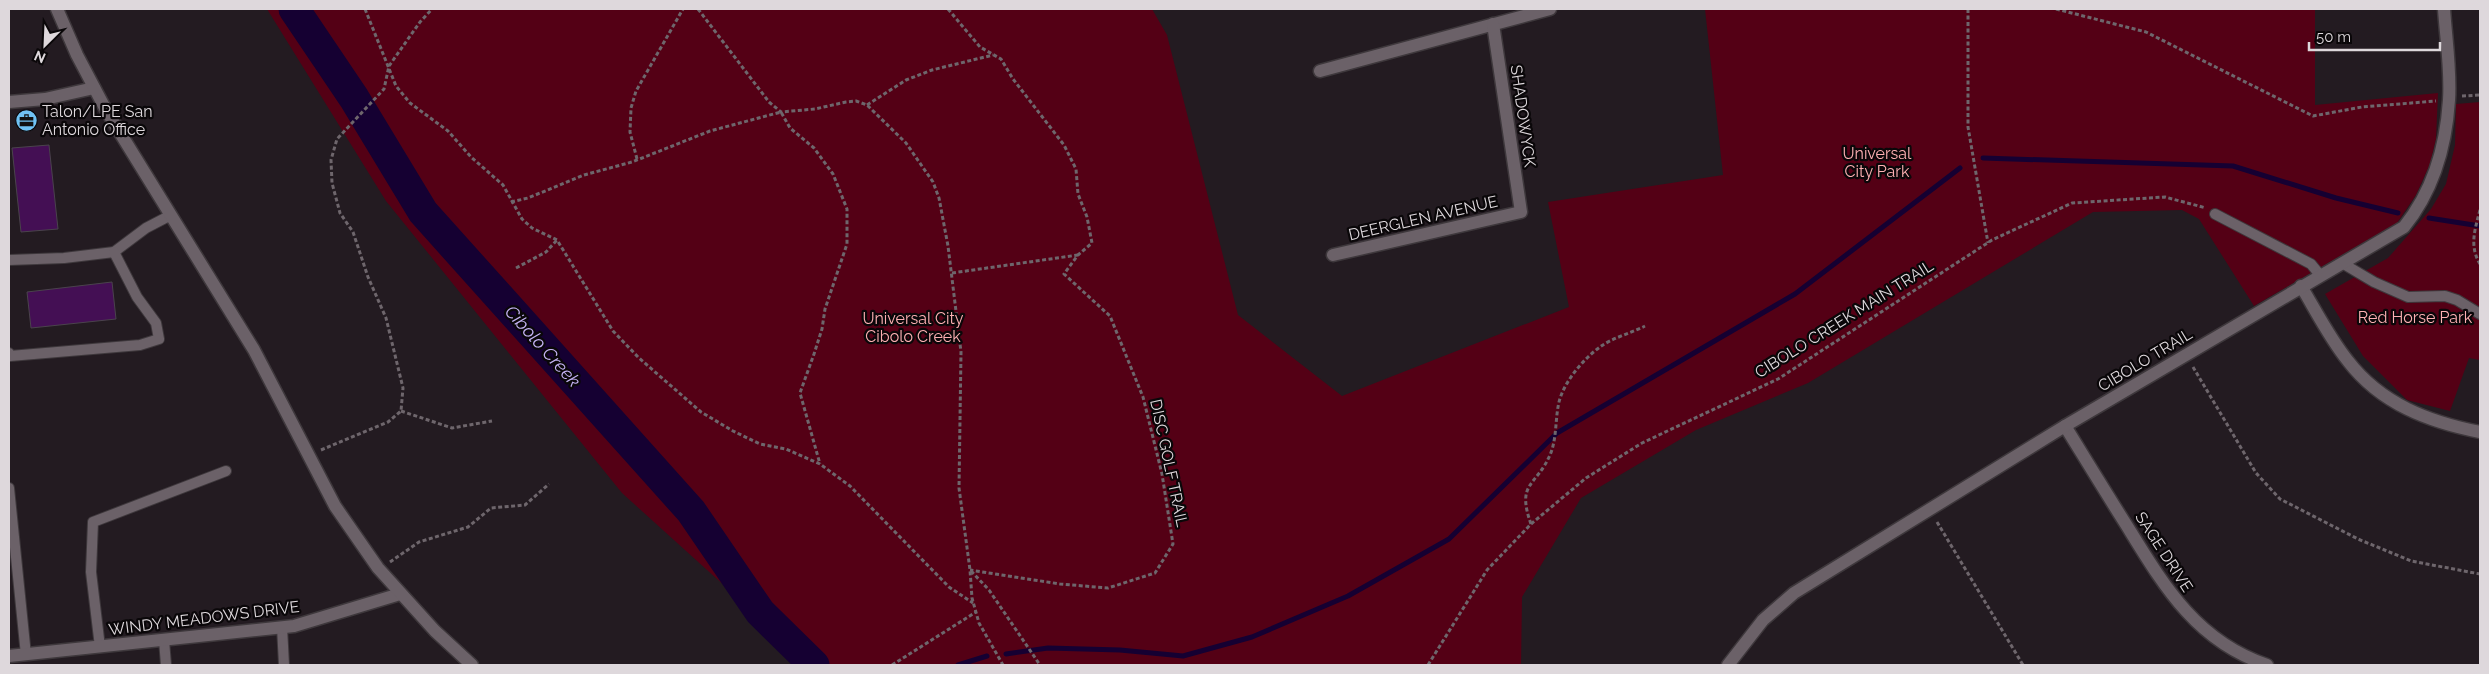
<svg xmlns="http://www.w3.org/2000/svg" width="2489" height="674" font-family="Raleway,sans-serif">
<style>
.green{fill:#540015}
.lines{fill:none;stroke-linecap:round;stroke-linejoin:round}
.stream{stroke:#150032;stroke-width:5}
.river{stroke:#150032;stroke-width:31}
.building{fill:#440f54;stroke:#4a434c}
.lane-casing{stroke:#3e383c;stroke-width:12}
.street-casing{stroke:#3e383c;stroke-width:15}
.secondary-casing{stroke:#3e383c;stroke-width:15}
.path{stroke:#6e666c;stroke-width:3;stroke-dasharray:4 2.5;stroke-linecap:butt}
.lane{stroke:#6b6168;stroke-width:10}
.street{stroke:#6b6168;stroke-width:12}
.secondary{stroke:#6b6168;stroke-width:12}
.labels{text-anchor:middle;dominant-baseline:central;stroke-width:4.5;stroke-linejoin:round;paint-order:stroke}
.poi-label{font-size:16px;fill:#ded8dc;stroke:#0a0709;text-anchor:start}
.street-label{font-size:16px;fill:#ded8dc;stroke:#0a0709}
.park-label{font-size:16px;fill:#feb0b3;stroke:#0a0709}
.water-label{font-size:18px;font-style:italic;fill:#c6b4f5;stroke:#0a0709}
</style>
<rect width="100%" height="100%" fill="#231b21"/>
<g class="green">
<path d="M267,9H1152L1167,35L1238,315L1342,396L1569,307L1548,202L1723,175L1705,9H2315V105L2438,93L2436,139L2430,164L2416,195L2397,223L2254,306L2199,219L2182,210L2093,212L1808,383L1696,430L1581,498L1522,597L1521,665H812L622,493L386,201Z"/>
<path d="M2480,102V360L2469,358L2450,411L2407,400L2363,356L2325,294L2388,258L2431,209L2446,184L2455,145L2456,104Z"/>
</g>
<g class="lines">
<g class="stream">
<path d="M1983,158L2233,166L2336,198L2398,213"/>
<path d="M2429,218L2480,226"/>
<path d="M1006,654L1048,648L1120,650L1183,656L1252,637L1348,596L1449,539L1557,433L1795,294L1960,168"/>
<path d="M958,665L987,656"/>
</g>
<path class="river" d="M294,9L354,98L423,212L691,511L760,612L814,665"/>
</g>
<g class="building">
<path d="M49,145L58,229L21,232L12,148Z"/>
<path d="M112,282L116,319L31,328L27,292Z"/>
</g>
<g class="lines">
<defs>
<g id="lane">
<path d="M2215,214L2311,264L2320,275"/>
<path d="M9,260L64,258L114,252L146,228L171,215"/>
<path d="M2342,263L2374,282L2408,297L2445,296L2457,300L2480,314"/>
<path d="M9,353L10,356L140,345L159,339L156,323L137,297L114,252"/>
<path d="M9,488L26,655"/>
<path d="M282,627L284,665"/>
<path d="M164,640L166,665"/>
<path d="M100,647L91,572L93,522L226,471"/>
</g>
<g id="street">
<path d="M1320,71L1550,9"/>
<path d="M9,102L45,99L94,88"/>
<path d="M1333,255L1521,212L1493,24"/>
<path d="M2301,286C2316,311 2330,339 2348,361C2381,404 2429,422 2480,432"/>
<path d="M2065,426C2086,460 2106,493 2127,526C2164,586 2196,641 2267,665"/>
<path d="M9,656L294,626L400,594"/>
<path d="M1728,665L1763,620L1794,593L2065,426L2404,227C2433,191 2446,147 2449,100C2451,71 2446,38 2444,9"/>
</g>
<path id="secondary" d="M57,9L77,55L106,110L254,350L335,506L378,568L435,631L472,665"/>
</defs>
<use href="#lane" class="lane-casing"/>
<use href="#street" class="street-casing"/>
<use href="#secondary" class="secondary-casing"/>
<g class="path">
<path d="M365,9L396,86L410,103L448,131L471,157L503,185L522,219L532,228L557,240L613,331L639,358L701,412L733,431L760,444L786,449L820,464L850,486L949,587L973,603"/>
<path d="M698,9L769,102L781,112L815,109L846,102L856,101L867,105L906,143L933,182L939,198L948,246L961,352L959,488L970,570L972,598L979,623L1003,665"/>
<path d="M948,9L980,47L1001,59L1013,79L1064,145L1076,169L1078,194L1087,217L1092,243L1078,255L1064,274L1110,316L1143,397L1162,474L1173,544L1155,573L1108,588L1060,584L970,570"/>
<path d="M1968,9V127L1988,243"/>
<path d="M2056,9L2146,32L2313,116L2362,107L2436,101"/>
<path d="M2462,96L2480,95"/>
<path d="M867,105L906,80L932,70L993,55"/>
<path d="M637,159L630,132L631,108L636,91L683,9"/>
<path d="M511,202L528,198L584,175L632,162L710,131L781,112L790,128L814,148L833,174L847,209V244L825,309L822,329L814,354L800,393L820,464"/>
<path d="M2480,210C2475,229 2469,246 2480,264"/>
<path d="M516,268L546,252L557,240"/>
<path d="M952,273L1078,255"/>
<path d="M2193,367L2256,473L2280,499L2358,539L2411,561L2480,574"/>
<path d="M401,411L452,428L492,421"/>
<path d="M321,450L388,422L401,411L403,388L386,318L368,277L353,232L340,213L332,183L331,160L337,139L384,89L389,66L420,22L432,9"/>
<path d="M1937,522L2023,665"/>
<path d="M1531,524C1516,482 1536,487 1550,455C1557,439 1555,419 1559,402C1564,382 1583,359 1600,347C1612,338 1631,333 1645,326"/>
<path d="M390,562L419,542L468,527L491,508L525,505L549,484"/>
<path d="M971,571L989,590L1040,665"/>
<path d="M892,665L976,612"/>
<path d="M1428,665L1487,570L1531,524L1586,478L1642,443L1778,379L1992,240L2072,203L2165,197L2206,208"/>
</g>
<use href="#lane" class="lane"/>
<use href="#street" class="street"/>
<use href="#secondary" class="secondary"/>
</g>
<defs>
<symbol id="office-disc" viewBox="-11 -11 22 22"><circle r="9.5" fill="#70c2f4" stroke="#0a0709"/><path d="M-6-3h4V-5.5h4V-3h4V5H-6ZM-1-4.5V-3h2v-1.5ZM-6 0V1H6V0Z" fill="#111"/></symbol>
</defs>
<g fill-rule="evenodd">
<use href="#office-disc" x="14" y="108" width="25" height="25"/>
</g>
<g class="labels">
<g class="poi-label">
<text x="42" y="111">Talon/LPE San<tspan x="42" dy="18">Antonio Office</tspan></text>
</g>
<g class="street-label">
<text transform="translate(1523 116) rotate(82)">SHADOWYCK</text>
<text transform="translate(1423 218) rotate(-13)">DEERGLEN AVENUE</text>
<text transform="translate(1844 319) rotate(-32)">CIBOLO CREEK MAIN TRAIL</text>
<text transform="translate(2145 360) rotate(-31)">CIBOLO TRAIL</text>
<text transform="translate(1169 463) rotate(78)">DISC GOLF TRAIL</text>
<text transform="translate(2164 552) rotate(57)">SAGE DRIVE</text>
<text transform="translate(204 618) rotate(-7)">WINDY MEADOWS DRIVE</text>
</g>
<g class="park-label">
<text x="1877" y="153">Universal<tspan x="1877" dy="18">City Park</tspan></text>
<text x="2415" y="317">Red Horse Park</text>
<text x="913" y="318">Universal City<tspan x="913" dy="18">Cibolo Creek</tspan></text>
</g>
<g class="water-label">
<text transform="translate(543 346) rotate(48)">Cibolo Creek</text>
</g>
</g>
<rect width="2489" height="674" fill="none" stroke="#ded8dc" stroke-width="20"/>
<g transform="translate(45 45) rotate(204)" stroke="#0a0709" stroke-width="4" paint-order="stroke">
<path d="M0-4L9 19L0 12L-9 19Z" fill="#ded8dc"/>
<text y="-8" font-size="14" font-weight="bold" text-anchor="middle" fill="#ded8dc">N</text>
</g>
<path d="M2309 42v8h131v-8" fill="none" stroke="#ded8dc" stroke-width="2.5"/>
<text x="2316" y="42" font-size="15" fill="#ded8dc" stroke="#0a0709" stroke-width="4" paint-order="stroke">50 m</text>
</svg>
